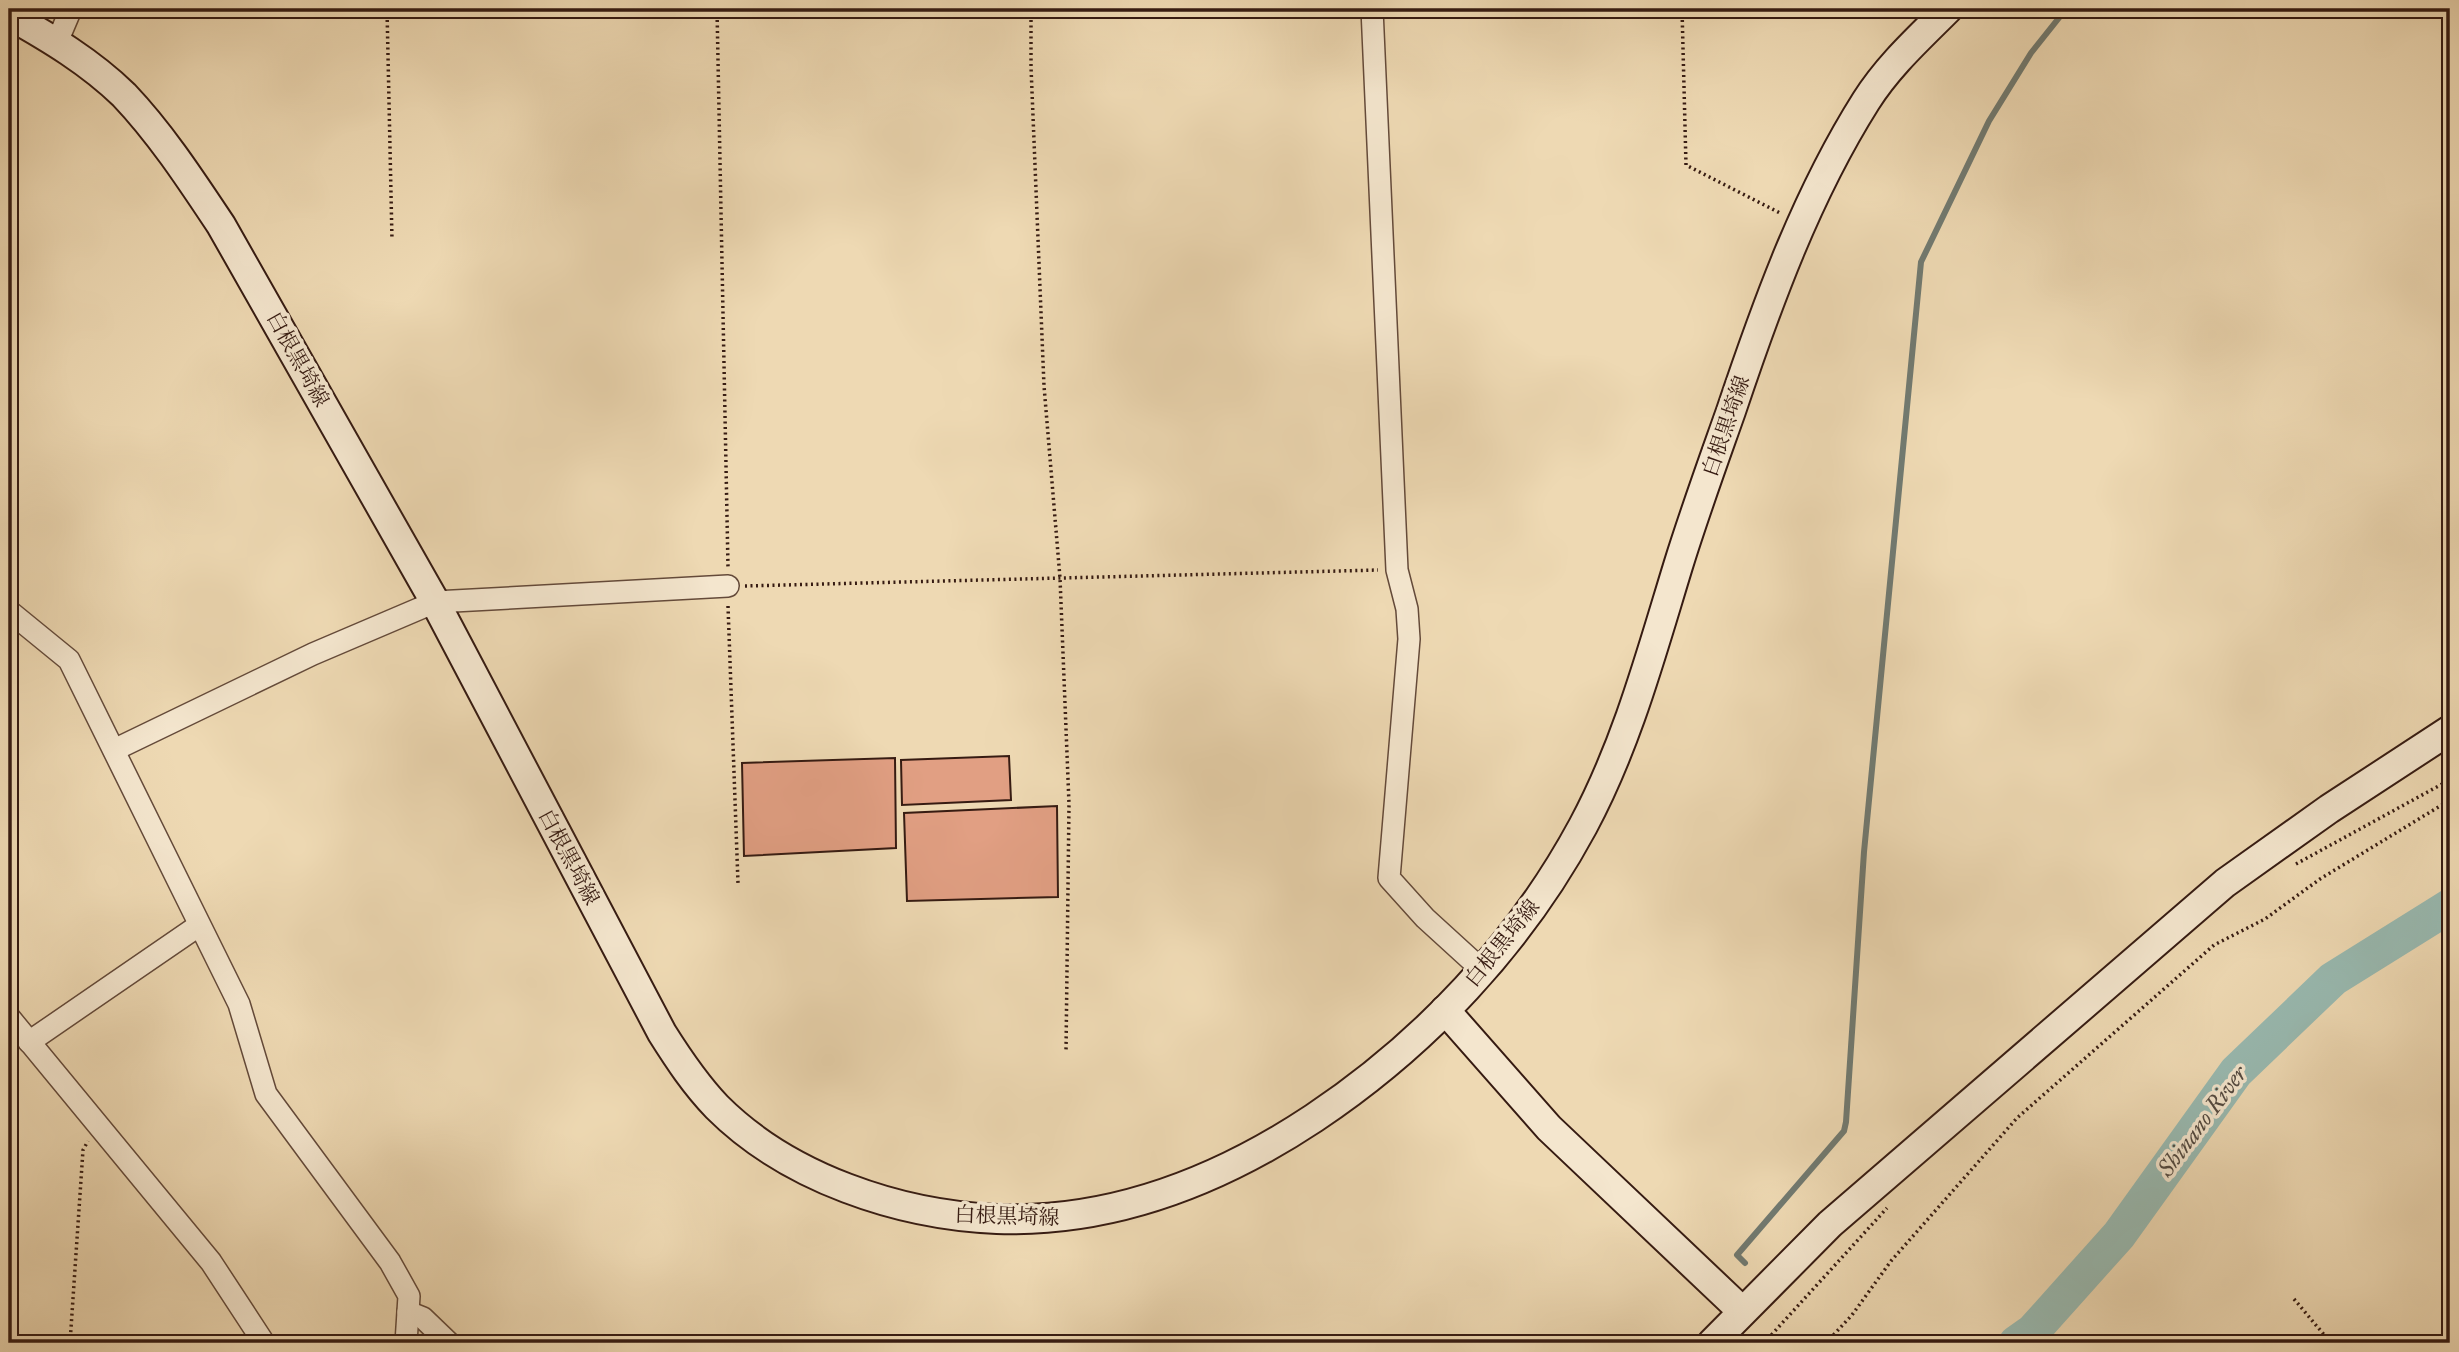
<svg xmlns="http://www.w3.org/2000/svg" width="2459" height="1352" font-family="'IM FELL Great Primer','Noto Serif JP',serif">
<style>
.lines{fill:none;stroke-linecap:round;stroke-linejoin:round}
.stream{stroke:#717a71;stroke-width:6}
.river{stroke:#99bab1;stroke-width:35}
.building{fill:#e19f83;stroke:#361b12;stroke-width:2}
.street-casing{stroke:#644a3a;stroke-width:24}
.secondary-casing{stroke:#361b12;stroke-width:32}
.path{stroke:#361b12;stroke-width:3.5;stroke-dasharray:2 3.5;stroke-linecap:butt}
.street{stroke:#f4e6ce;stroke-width:21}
.secondary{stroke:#f4e6ce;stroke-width:28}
.labels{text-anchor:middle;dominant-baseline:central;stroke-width:7;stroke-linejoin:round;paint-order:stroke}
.street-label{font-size:21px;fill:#361b12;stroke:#f4e6ce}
.water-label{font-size:23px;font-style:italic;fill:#544b42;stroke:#f4e6ce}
</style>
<rect width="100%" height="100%" fill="#eed9b3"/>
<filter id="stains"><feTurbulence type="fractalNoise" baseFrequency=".00286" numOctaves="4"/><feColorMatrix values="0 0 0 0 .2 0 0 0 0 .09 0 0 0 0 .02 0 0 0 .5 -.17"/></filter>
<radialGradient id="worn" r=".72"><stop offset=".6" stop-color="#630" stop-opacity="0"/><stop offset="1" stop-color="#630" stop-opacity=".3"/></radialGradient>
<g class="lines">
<g class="stream">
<path d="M9,44L18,27"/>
<path d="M1745,1263L1737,1255L1844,1131L1846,1122L1864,852L1921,262L1989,121L2031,53L2066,9"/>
</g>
<path class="river" d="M2016,1343L2033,1331L2119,1235L2236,1072L2333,979L2450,906"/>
</g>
<g class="building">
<path d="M1009,756L1011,800L902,805L901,760Z"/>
<path d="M895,758L896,848L744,856L742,763Z"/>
<path d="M1057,806L1058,897L907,901L904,813Z"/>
</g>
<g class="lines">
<defs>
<g id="street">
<path d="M1372,9L1397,570L1407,609L1409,639L1389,878L1425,918L1482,970"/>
<path d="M57,42L71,9"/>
<path d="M9,611L69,660L239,1004L266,1094L390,1262L409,1296L406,1343"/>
<path d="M114,750L313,654L435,602L728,586"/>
<path d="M9,1017L211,1262L264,1343"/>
<path d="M29,1042L198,926"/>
<path d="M408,1312L423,1318L449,1343"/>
</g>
<g id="secondary">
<path d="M9,15C50,38 90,62 124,95C161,134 191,180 221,225L435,602L662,1033C679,1060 695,1084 717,1107C788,1178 899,1215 997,1219C1113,1223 1219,1181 1314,1118C1425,1044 1520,943 1583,826C1627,744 1651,654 1678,566C1694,514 1713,462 1731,411C1767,304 1806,196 1866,101C1888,66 1919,38 1948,9"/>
<path d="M1445,1010L1549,1128L1742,1311"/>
<path d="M1712,1343L1830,1224L2225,883L2329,809L2450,730"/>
</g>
</defs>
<use href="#street" class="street-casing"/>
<use href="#secondary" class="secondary-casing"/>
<g class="path">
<path d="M387,9L392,240"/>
<path d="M717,9L728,567"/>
<path d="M1031,9V67L1044,386L1060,578L1069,804L1066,1052"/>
<path d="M1682,9L1686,165L1782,214"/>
<path d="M745,586L1378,570"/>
<path d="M728,606L738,883"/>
<path d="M2296,864L2444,783L2450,785"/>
<path d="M2294,1299L2331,1343"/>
<path d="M70,1343L83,1150L88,1141"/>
<path d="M1764,1343L1887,1208"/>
<path d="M1826,1343L1852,1315L1891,1261L2017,1118L2214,945L2265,919L2320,879L2450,800"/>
</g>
<use href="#street" class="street"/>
<use href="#secondary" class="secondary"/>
</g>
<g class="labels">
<g class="street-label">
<text transform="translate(298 359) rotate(61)">白根黒埼線</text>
<text transform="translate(1726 426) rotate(-71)">白根黒埼線</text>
<text transform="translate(569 857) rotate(62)">白根黒埼線</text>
<text transform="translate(1502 943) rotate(-51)">白根黒埼線</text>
<text transform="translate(1007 1216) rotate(2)">白根黒埼線</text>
</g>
<g class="water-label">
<text transform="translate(2202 1121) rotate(-53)">Shinano River</text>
</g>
</g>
<rect width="2459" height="1352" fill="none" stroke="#eed9b3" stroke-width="35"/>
<rect x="10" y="10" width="2438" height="1331" fill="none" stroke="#361b12" stroke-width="3.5"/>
<rect x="18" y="18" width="2424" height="1317" fill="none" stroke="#361b12" stroke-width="2"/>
<rect width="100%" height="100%" filter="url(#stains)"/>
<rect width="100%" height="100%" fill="url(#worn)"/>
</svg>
